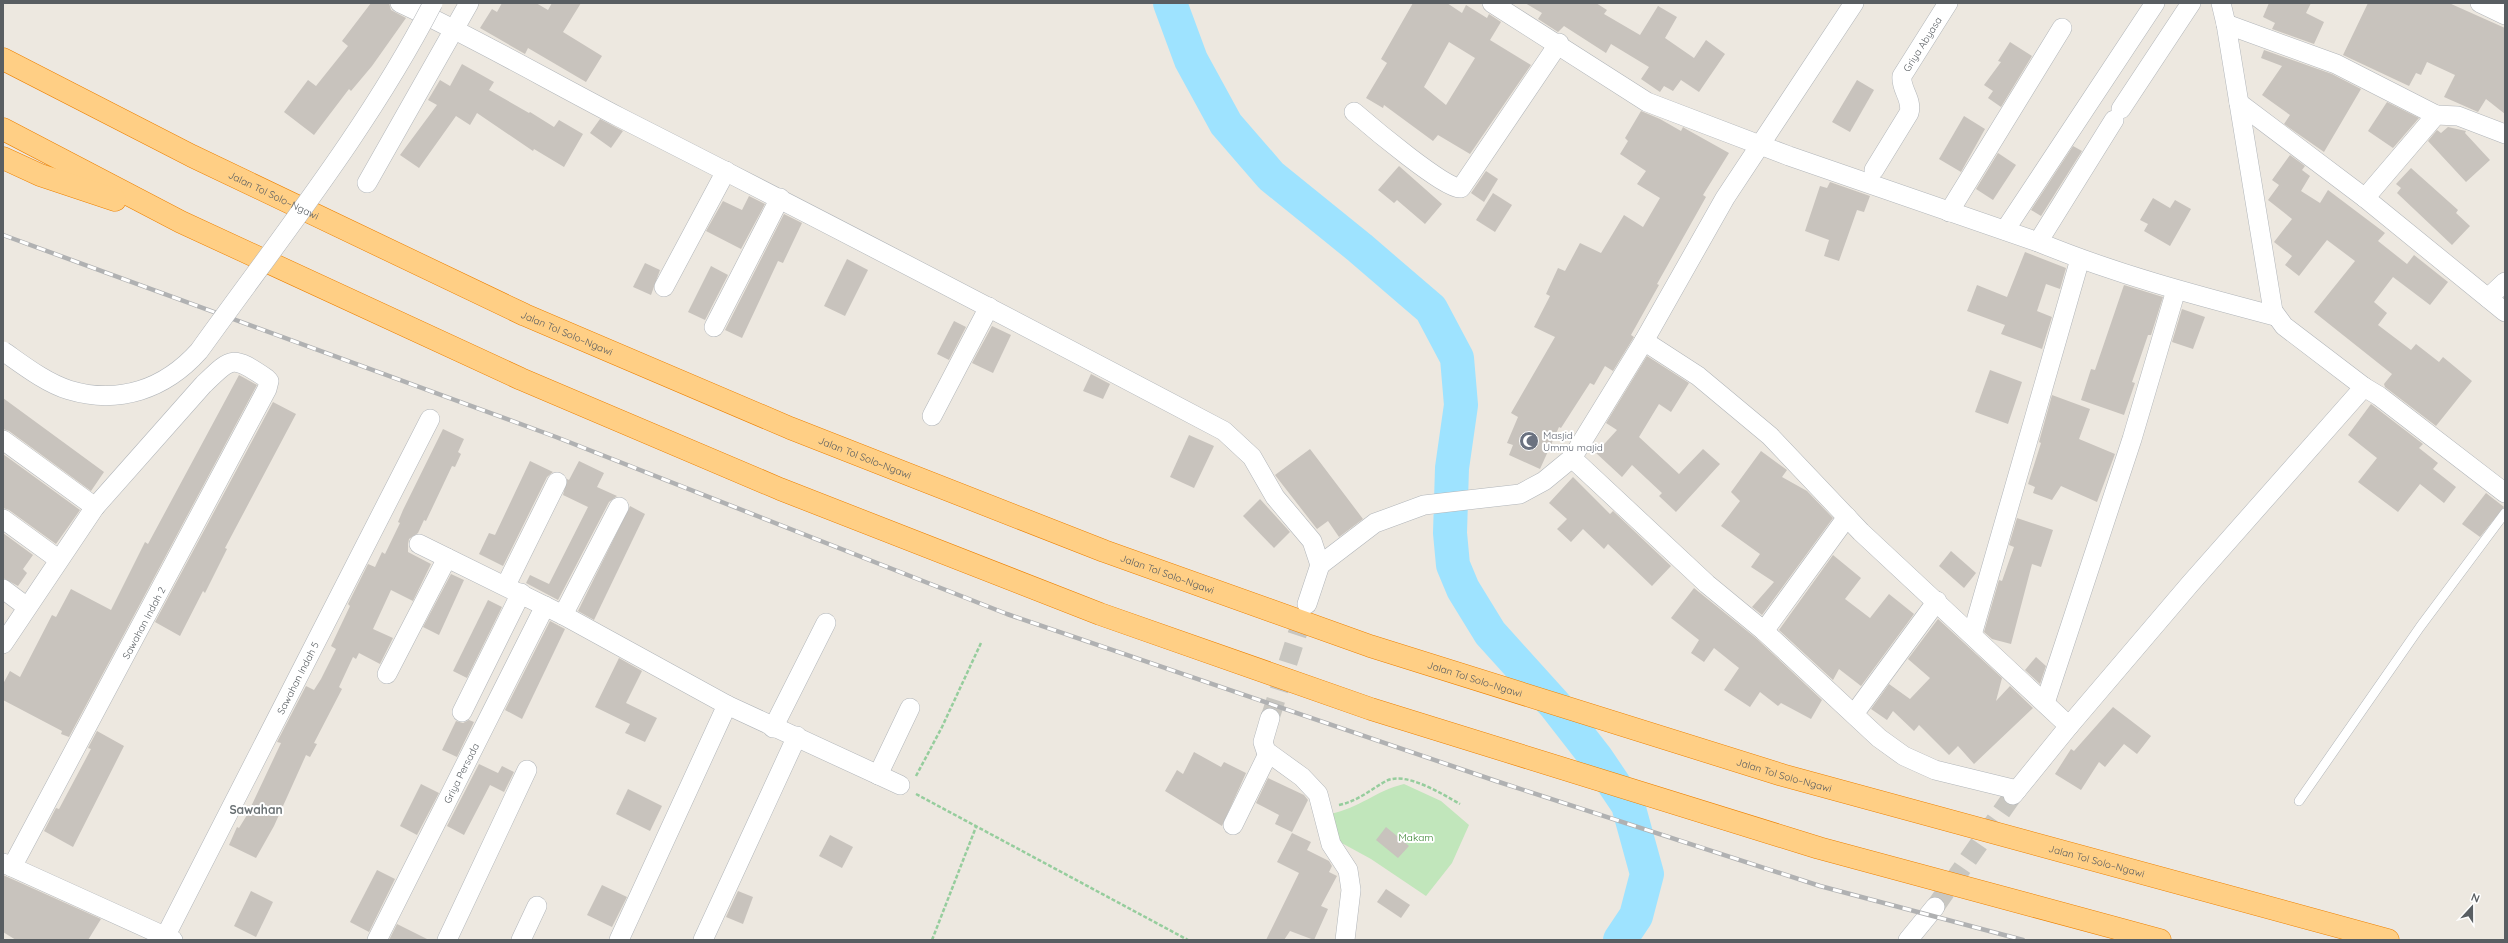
<svg xmlns="http://www.w3.org/2000/svg" width="2508" height="943" font-family="Quicksand,sans-serif">
<style>
.green{fill:#c1e6bb}
.lines{fill:none;stroke-linecap:round;stroke-linejoin:round}
.river{stroke:#9ee3ff;stroke-width:34}
.building{fill:#c8c3bd;fill-rule:evenodd}
.minor-tunnel{stroke:#c8c6c0;stroke-width:19;stroke-dasharray:19 10;stroke-linecap:butt}
.service-casing{stroke:#b1b5b9;stroke-width:10}
.minor-casing{stroke:#b1b5b9;stroke-width:20}
.motorway-casing{stroke:#ed8100;stroke-width:23}
.path{stroke:#96cd9d;stroke-width:2.5;stroke-dasharray:4 2;stroke-linecap:butt}
.service{stroke:#fff;stroke-width:9}
.minor{stroke:#fff;stroke-width:19}
.motorway{stroke:#ffcf85;stroke-width:22}
.rail-casing{stroke:#b0b1b2;stroke-width:4.5}
.rail{stroke:#fff;stroke-width:3;stroke-dasharray:9;stroke-linecap:butt}
.minor-bridge-casing{stroke:#b1b5b9;stroke-width:20;stroke-linecap:butt}
.minor-bridge{stroke:#fff;stroke-width:19}
.labels{text-anchor:middle;dominant-baseline:central;stroke-width:4;stroke-linejoin:round;paint-order:stroke}
.street-label{font-size:10px;fill:#595e62;stroke:#fff}
.worship-label{font-size:10px;fill:#5b616d;stroke:#fff;text-anchor:start}
.park-label{font-size:10px;fill:#37832f;stroke:#fff}
.quarter-label{font-size:12px;font-weight:bold;fill:#6a7174;stroke:#fff}
</style>
<rect width="100%" height="100%" fill="#ede8e0"/>
<path class="green" d="M1404,784L1441,801L1469,825L1452,863L1426,896L1371,859L1338,841L1330,814C1360,808 1375,791 1404,784Z"/>
<g class="lines">
<path class="river" d="M1170,3L1191,60L1226,124L1271,176L1360,248L1431,309L1457,358L1461,405L1452,468L1450,533L1453,565L1463,589L1490,633L1555,705L1597,759L1628,805L1647,874L1636,916L1620,940"/>
</g>
<g class="building">
<path d="M371,3H389L391,10L406,18L372,66L351,91L349,89L314,135L284,112L308,80L316,86L348,46L342,41Z"/>
<path d="M502,3H536L548,10L552,3H581L563,32L602,56L586,82L528,48L525,54L480,28L492,9L497,12Z"/>
<path d="M1413,3H1447L1462,13L1466,5L1487,18L1489,14L1501,22L1490,40L1531,65L1470,154L1438,135L1433,141L1384,105L1383,108L1366,98L1387,63L1381,59ZM1449,42L1475,58L1446,105L1424,87Z"/>
<path d="M1525,3H1596L1607,10L1604,14L1640,35L1658,6L1677,17L1665,38L1694,58L1706,40L1725,54L1699,92L1681,80L1673,91L1664,86L1660,92L1641,79L1649,67L1611,44L1606,53L1564,26L1558,32L1538,19L1542,13Z"/>
<path d="M2269,3H2311L2306,13L2324,22L2314,44L2272,29L2275,23L2263,17Z"/>
<path d="M2368,3H2449L2505,28V114L2486,99L2478,112L2444,97L2455,75L2427,62L2421,75L2416,73L2409,86L2343,55Z"/>
<path d="M2010,42L2032,56L2001,107L1988,98L1993,91L1984,85L2001,62L1998,61Z"/>
<path d="M2264,50L2332,74L2361,89L2324,152L2284,124L2290,115L2262,95L2282,66L2261,58Z"/>
<path d="M462,64L494,82L489,90L529,113L530,112L554,127L559,120L583,134L564,167L534,149L533,151L477,113L470,125L456,116L419,168L400,155L437,105L428,100L440,80L450,86Z"/>
<path d="M1857,80L1874,90L1850,132L1832,122Z"/>
<path d="M2387,102L2419,118L2393,148L2368,131Z"/>
<path d="M1641,111L1660,119L1681,131L1683,127L1686,129L1729,153L1703,195L1706,197L1657,284L1659,285L1631,335L1634,337L1613,371L1605,366L1594,385L1590,383L1561,428L1559,427L1540,469L1509,455L1513,445L1507,443L1518,417L1511,413L1555,337L1534,327L1550,296L1546,294L1558,268L1565,271L1580,243L1601,253L1624,215L1643,227L1660,198L1637,184L1646,171L1620,154L1628,141L1625,138Z"/>
<path d="M1964,116L1985,129L1961,172L1939,159Z"/>
<path d="M600,119L623,131L611,148L590,133Z"/>
<path d="M2448,127L2466,131L2465,133L2490,160L2466,182L2428,141L2437,130L2441,133Z"/>
<path d="M2073,146L2082,151L2041,216L2031,210Z"/>
<path d="M1998,153L2016,165L1993,200L1976,189Z"/>
<path d="M2290,155L2305,166L2302,170L2310,176L2301,191L2320,203L2328,190L2385,233L2378,241L2407,264L2414,255L2448,282L2430,305L2393,277L2374,302L2387,313L2378,325L2411,350L2416,344L2439,362L2443,357L2472,381L2436,426L2385,387L2384,384L2392,374L2314,312L2355,261L2327,240L2299,276L2285,265L2292,256L2274,242L2292,219L2268,200L2279,185L2272,180Z"/>
<path d="M1399,166L1442,204L1425,224L1397,200L1394,203L1378,190Z"/>
<path d="M2411,168L2458,210L2456,213L2470,226L2452,245L2397,193L2401,188L2396,184Z"/>
<path d="M1486,171L1498,179L1484,202L1471,193Z"/>
<path d="M1830,182L1870,196L1864,212L1857,210L1839,261L1824,256L1829,240L1805,231L1820,186L1827,188Z"/>
<path d="M1493,193L1512,205L1495,232L1476,220Z"/>
<path d="M749,196L765,204L741,249L706,231L723,201L742,210Z"/>
<path d="M2153,198L2170,208L2175,200L2191,209L2170,246L2144,231L2148,224L2140,220Z"/>
<path d="M784,214L802,223L783,263L778,261L742,338L725,330Z"/>
<path d="M2025,252L2066,268L2060,289L2046,284L2037,311L2052,317L2042,349L2001,334L2005,325L1967,311L1977,285L2007,297Z"/>
<path d="M847,259L868,270L845,316L824,306Z"/>
<path d="M645,263L660,270L651,295L633,287Z"/>
<path d="M711,266L728,275L705,320L688,312Z"/>
<path d="M2124,285L2163,297L2151,335H2148L2132,382L2135,383L2124,415L2081,400L2091,369L2095,370Z"/>
<path d="M2182,309L2205,317L2193,349L2172,342Z"/>
<path d="M954,321L966,327L949,360L937,354Z"/>
<path d="M992,326L1011,335L993,373L972,363Z"/>
<path d="M1647,356L1689,383L1671,412L1659,404L1639,437L1679,474L1703,449L1720,464L1676,512L1659,496L1662,493L1632,465L1622,477L1596,453L1617,430L1606,423Z"/>
<path d="M1990,370L2022,382L2008,424L1975,412Z"/>
<path d="M1091,374L1110,384L1103,399L1083,391Z"/>
<path d="M239,375L257,385L69,737L61,734L62,731L3,700V684L10,671L20,677L52,615L56,617L71,589L111,610L145,542L148,544Z"/>
<path d="M2052,395L2090,409L2079,439L2115,454L2097,502L2061,486L2052,500L2033,493L2035,487L2028,484L2041,443L2039,442Z"/>
<path d="M3,398L104,472L91,491L9,431L3,429Z"/>
<path d="M273,402L296,414L225,548L227,549L205,593L203,591L180,636L155,622Z"/>
<path d="M2371,404L2423,444L2419,448L2438,463L2433,469L2456,487L2444,503L2420,484L2398,512L2358,482L2377,458L2348,435Z"/>
<path d="M443,429L464,439L458,452L461,454L455,467L452,466L426,521L424,520L418,533L409,539L408,544V552L431,564L413,601L391,590L373,629L393,638L380,664L359,653L356,659L353,657L339,687L342,689L314,743L317,744L310,757L306,755L274,826L256,858L229,845L237,827L239,828L247,815L281,743L277,742L306,686L314,690L321,679L336,649L331,646L350,606L348,604L368,564L375,567L382,552L385,554L400,523L398,522L403,510Z"/>
<path d="M1189,435L1214,446L1194,488L1170,477Z"/>
<path d="M1310,449L1363,519L1339,537L1328,521L1317,529L1275,475Z"/>
<path d="M1761,451L1787,470L1782,477L1807,491L1833,518L1762,615L1752,607L1774,582L1751,567L1760,554L1721,526L1740,501L1731,492Z"/>
<path d="M3,454L80,510L56,544L9,510L3,508Z"/>
<path d="M530,461L553,472L547,477L503,566L479,554L489,533L495,535Z"/>
<path d="M579,461L604,473L597,487L617,496L609,502L558,600L526,583L530,575L549,584L588,507L563,495L567,479L569,480Z"/>
<path d="M1573,477L1610,514L1613,511L1671,566L1652,586L1608,544L1604,549L1583,529L1571,542L1557,529L1567,519L1549,503Z"/>
<path d="M2486,493L2504,507L2480,537L2462,524Z"/>
<path d="M1260,499L1290,532L1274,548L1243,516Z"/>
<path d="M630,506L645,514L594,620L578,611Z"/>
<path d="M2017,518L2053,530L2041,567L2032,564L2011,644L1992,639L1984,632L1999,580L2002,581L2014,547L2009,545Z"/>
<path d="M3,533L33,555L23,569L27,573L18,586L3,578Z"/>
<path d="M1951,551L1976,573L1964,588L1939,566Z"/>
<path d="M1833,555L1861,578L1845,599L1870,618L1889,594L1914,614L1861,686L1839,669L1833,680L1779,630Z"/>
<path d="M451,574L464,580L439,635L423,627Z"/>
<path d="M1694,588L1757,639L1822,700L1811,719L1781,703L1778,706L1760,692L1750,707L1724,690L1739,668L1714,648L1704,662L1691,653L1699,640L1671,618Z"/>
<path d="M488,600L502,607L467,678L453,671Z"/>
<path d="M1938,619L2002,678L1996,701L2010,686L2033,708L1974,764L1958,746L1949,755L1919,725L1914,731L1893,711L1887,720L1871,709L1889,684L1910,699L1930,678L1908,659Z"/>
<path d="M550,621L565,629L522,719L505,710Z"/>
<path d="M2036,657L2046,666L2040,684L2025,670Z"/>
<path d="M619,658L642,671L626,703L657,718L645,742L625,733L630,724L595,707Z"/>
<path d="M2113,707L2151,736L2137,754L2124,744L2105,767L2099,762L2081,790L2055,774L2071,749L2074,751Z"/>
<path d="M469,720L474,722L457,757L442,750L456,721L463,723Z"/>
<path d="M97,731L124,746L73,847L44,831L56,808L59,809L91,749L88,748Z"/>
<path d="M1194,752L1221,767L1224,762L1246,773L1222,826L1165,791L1177,770L1183,774Z"/>
<path d="M479,764L498,773L502,766L514,772L504,792L490,785L464,835L447,826Z"/>
<path d="M1268,778L1304,795L1308,800L1292,832L1275,824L1279,815L1256,803Z"/>
<path d="M421,784L439,793L417,835L400,826Z"/>
<path d="M628,789L662,806L650,831L616,814Z"/>
<path d="M1386,827L1409,846L1398,858L1376,840Z"/>
<path d="M1292,833L1311,842L1307,850L1329,861L1332,866L1329,872L1337,876L1321,906L1328,909L1314,940L1290,931L1284,940H1266L1299,873L1277,862Z"/>
<path d="M830,835L853,847L842,868L819,856Z"/>
<path d="M377,870L395,879L369,932L350,922Z"/>
<path d="M3,875L101,919L88,940H16L3,932Z"/>
<path d="M602,885L627,897L612,927L587,915Z"/>
<path d="M1386,889L1410,905L1401,918L1377,902Z"/>
<path d="M251,891L273,902L256,937L234,926Z"/>
<path d="M738,891L753,897L743,924L726,917Z"/>
<path d="M397,924L429,940H389Z"/>
</g>
<g class="lines">
<g class="minor-tunnel">
<path d="M1270,718L1306,607"/>
<path d="M1935,907L2013,795"/>
</g>
<defs>
<path id="service" d="M2299,801L2420,627L2505,513"/>
<g id="minor">
<path d="M400,3C475,38 546,79 619,117C822,220 1023,325 1224,431L1252,457L1275,497L1312,541L1320,565L1307,604"/>
<path d="M1492,3L1647,102L1789,156L2038,242C2115,274 2195,295 2275,316"/>
<path d="M2480,3L2505,15"/>
<path d="M2226,24L2336,64L2436,115"/>
<path d="M2239,103L2365,198L2505,312"/>
<path d="M2121,109L2191,3"/>
<path d="M1354,112C1369,125 1447,191 1461,188L1559,43"/>
<path id="s1" d="M1874,170L1909,113C1913,99 1900,89 1902,76L1948,3"/>
<path d="M367,183L469,3"/>
<path d="M2365,198L2436,115L2458,116L2505,134"/>
<path d="M1949,212L2062,28"/>
<path d="M2005,230L2155,3"/>
<path d="M2038,242L2114,120"/>
<path d="M664,287L726,171"/>
<path d="M2488,298L2505,282"/>
<path d="M714,327L780,198"/>
<path d="M1644,341L1698,376L1770,436L1861,532L2069,726"/>
<path d="M2364,387L2379,396L2505,493"/>
<path d="M932,416L989,307"/>
<path d="M3,440L95,507"/>
<path d="M1572,458L1707,584L1764,631L1879,738L1904,756L1935,770L2017,790"/>
<path d="M3,519L58,559"/>
<path d="M419,544L563,615L727,705L619,940"/>
<path d="M1320,565L1375,523L1424,505L1520,494L1544,481L1572,458L1644,341L1725,198L1854,3"/>
<path d="M506,585L557,482"/>
<path d="M3,589L27,607"/>
<path d="M563,615L619,507"/>
<path d="M1764,631L1847,517"/>
<path d="M1972,635L2080,259"/>
<path d="M3,644L95,507L203,385C232,357 232,355 266,378L269,381L267,389L12,867"/>
<path d="M387,674L447,558"/>
<path d="M2045,703L2132,439L2176,290"/>
<path d="M727,705L900,785"/>
<path d="M462,712L521,593"/>
<path d="M1854,714L1937,601"/>
<path d="M1270,718L1263,742L1266,751L1302,777L1318,794L1331,844L1348,870L1351,890L1345,940"/>
<path d="M773,728L826,623"/>
<path d="M878,775L910,708"/>
<path d="M2013,795L2069,726L2190,584L2364,387L2284,326L2273,311L2226,24L2221,3"/>
<path d="M1233,825L1268,754"/>
<path d="M3,863L173,940"/>
<path id="s2" d="M165,937L430,419"/>
<path id="s3" d="M377,940L545,606"/>
<path d="M447,940L527,770"/>
<path d="M521,940L537,906"/>
<path d="M703,940L797,736"/>
<path d="M1908,940L1935,907"/>
</g>
<g id="motorway">
<path id="s4" d="M3,59L192,156L525,315L790,428L1104,551L1370,646L1782,775L2388,940"/>
<path d="M3,129L181,222L521,379L780,489L1100,614L1371,709L1819,848L2160,940"/>
<path d="M3,158L40,175L115,200"/>
</g>
</defs>
<use href="#service" class="service-casing"/>
<use href="#minor" class="minor-casing"/>
<use href="#motorway" class="motorway-casing"/>
<g class="path">
<path d="M916,776L942,727L981,643"/>
<path d="M916,794L1188,940"/>
<path d="M1339,805C1358,801 1370,790 1386,781C1406,771 1442,794 1460,804"/>
<path d="M932,940L976,827"/>
</g>
<use href="#service" class="service"/>
<use href="#minor" class="minor"/>
<use href="#motorway" class="motorway"/>
<defs>
<path id="rail" d="M3,235L556,437L1007,614L1499,782L1820,886L2023,940"/>
</defs>
<use href="#rail" class="rail-casing"/>
<use href="#rail" class="rail"/>
<defs>
<path id="minor-bridge" d="M3,351C23,365 46,383 69,390C119,405 165,389 199,351C280,238 369,127 433,3"/>
</defs>
<use href="#minor-bridge" class="minor-bridge-casing"/>
<use href="#minor-bridge" class="minor-bridge"/>
</g>
<defs>
<symbol id="mosque-disc" viewBox="-11 -11 22 22"><circle r="9.5" fill="#6b7280" stroke="#fff"/><path d="M3.5-4.9A6 6 0 1 0 3.5 4.9A5 5 0 1 1 3.5-4.9Z" fill="#fff"/></symbol>
</defs>
<g fill-rule="evenodd">
<use href="#mosque-disc" x="1518" y="430" width="22" height="22"/>
</g>
<g class="labels">
<g class="street-label">
<text stroke="none"><textPath href="#s1" startOffset="143">Griya Abyasa</textPath></text>
<text stroke="none"><textPath href="#s4" startOffset="303">Jalan Tol Solo–Ngawi</textPath></text>
<text stroke="none"><textPath href="#s4" startOffset="627">Jalan Tol Solo–Ngawi</textPath></text>
<text stroke="none"><textPath href="#s4" startOffset="950">Jalan Tol Solo–Ngawi</textPath></text>
<text stroke="none"><textPath href="#s4" startOffset="1274">Jalan Tol Solo–Ngawi</textPath></text>
<text transform="translate(144 623) rotate(-62)">Sawahan Indah 2</text>
<text stroke="none"><textPath href="#s2" startOffset="291">Sawahan Indah 5</textPath></text>
<text stroke="none"><textPath href="#s4" startOffset="1599">Jalan Tol Solo–Ngawi</textPath></text>
<text stroke="none"><textPath href="#s3" startOffset="187">Griya Persada</textPath></text>
<text stroke="none"><textPath href="#s4" startOffset="1923">Jalan Tol Solo–Ngawi</textPath></text>
<text stroke="none"><textPath href="#s4" startOffset="2247">Jalan Tol Solo–Ngawi</textPath></text>
</g>
<g class="worship-label">
<text x="1543" y="435">Masjid<tspan x="1543" dy="12">Ummu majid</tspan></text>
</g>
<g class="park-label">
<text x="1416" y="837">Makam</text>
</g>
<g class="quarter-label">
<text x="256" y="809">Sawahan</text>
</g>
</g>
<rect width="2508" height="943" fill="none" stroke="#595e62" stroke-width="8"/>
<g transform="translate(2472 907) rotate(21)" stroke="#ffffff" stroke-width="3" paint-order="stroke">
<path d="M0-3L7 15L0 10L-7 15Z" fill="#595e62"/>
<text y="-6" font-size="11" font-weight="bold" text-anchor="middle" fill="#595e62">N</text>
</g>
</svg>
